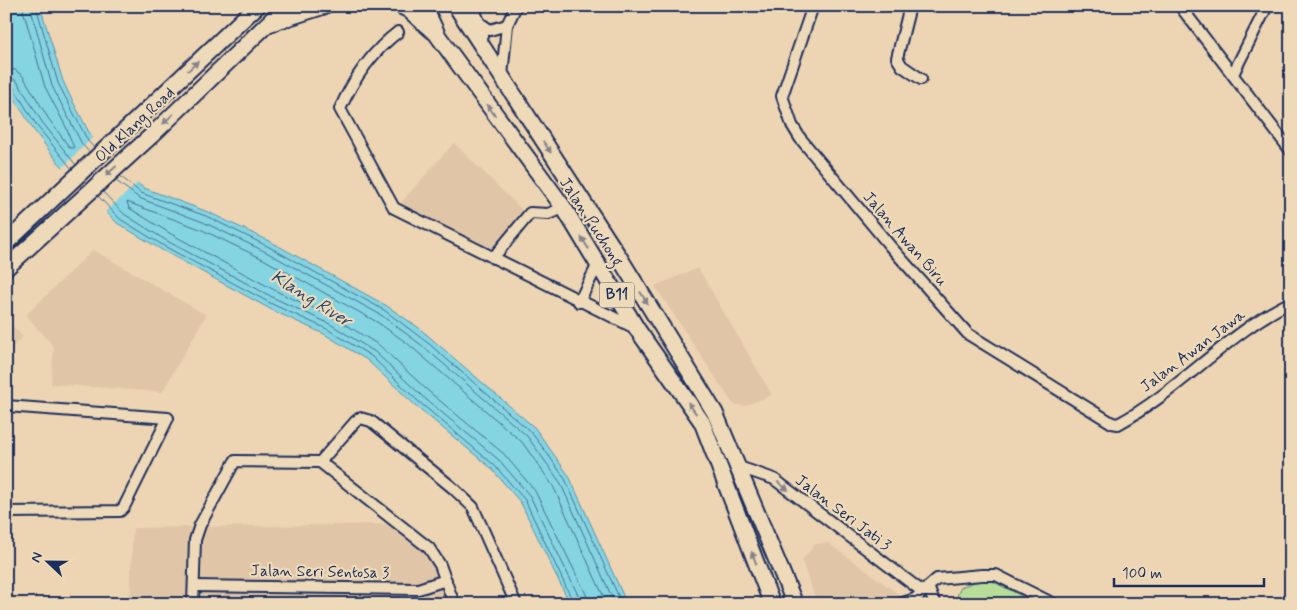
<svg xmlns="http://www.w3.org/2000/svg" width="1297" height="610" font-family="Mynerve,sans-serif">
<style>
.built{fill:#e0c5a7}
.green{fill:#b7dd98;stroke:#69867b}
.water{fill:#85d4e2;stroke:#5b92ad}
.pier{fill:#edd4b2}
.lines{fill:none;stroke-linecap:round;stroke-linejoin:round}
.shore{stroke:#457193;stroke-width:1}
.minor-casing{stroke:#1b2f5e;stroke-width:14}
.primary-casing{stroke:#1b2f5e;stroke-width:19}
.minor{stroke:#eed9b8;stroke-width:10}
.primary{stroke:#eed9b8;stroke-width:15}
.oneway{fill:#84848b}
.labels{text-anchor:middle;dominant-baseline:central;stroke-width:4.5;stroke-linejoin:round;paint-order:stroke}
.shield{fill:#eed9b8;stroke:#5a6279;stroke-width:1}
.shield-label{font-size:15px;font-weight:bold;fill:#1b2f5e}
.street-label{font-size:16px;fill:#1b2f5e;stroke:#eed9b8}
.water-label{font-size:18px;font-style:italic;fill:#2b4872;stroke:#eed9b8}
</style>
<rect width="100%" height="100%" fill="#edd4b2"/>
<filter id="ink" filterUnits="userSpaceOnUse"><feTurbulence type="fractalNoise" baseFrequency=".02" numOctaves="2"/><feDisplacementMap in="SourceGraphic" scale="10" xChannelSelector="R" yChannelSelector="G"/><feConvolveMatrix kernelMatrix="1 2 1 2 8 2 1 2 1" color-interpolation-filters="sRGB"/></filter>
<g filter="url(#ink)">
<g class="built">
<path d="M454,143L525,213L492,253L398,206Z"/>
<path d="M93,250L206,315L162,392L51,384L54,347L26,315Z"/>
<path d="M698,268L772,395L744,406L733,404L655,286Z"/>
<path d="M6,319L23,337L6,353Z"/>
<path d="M393,524L426,550L436,564L450,604H130L133,528Z"/>
<path d="M828,543L912,604H817L802,561L815,544Z"/>
</g>
<path class="green" d="M986,578L1037,604H956L955,601L961,587Z"/>
<path class="water" d="M6,6H40L63,81L70,96L92,138L130,179L144,188L208,212L271,242L387,306L419,328L535,428L569,476L627,604H570L521,503L491,468L415,405L367,360L324,334L272,310L162,250L117,223L58,162L33,129L6,84Z"/>
<path class="pier" d="M94,136L113,159L139,182L104,213L61,169Z"/>
<g class="lines">
<g class="shore">
<path d="M30,6L52,86L82,144L89,152"/>
<path d="M36,6L58,83L88,141L94,148"/>
<path d="M6,69L15,70L23,76L48,118L70,148H74L66,127L45,87L22,6"/>
<path d="M6,76L17,81L42,122L76,165"/>
<path d="M6,82L12,85L37,126L72,169"/>
<path d="M120,176L141,193L206,216L269,247L384,310L428,343L531,432L547,453L565,479L622,604"/>
<path d="M115,180L139,198L203,222L266,252L381,315L424,347L527,436L560,482L615,604"/>
<path d="M103,192L124,214L167,241L276,299L330,324L375,352L422,396L499,460L530,496L579,597L580,604"/>
<path d="M98,196L120,219L164,246L274,305L327,329L371,356L418,401L494,465L525,500L574,604"/>
<path d="M588,604L586,594L535,491L504,454L427,390L379,345L333,317L280,293L171,234L129,208L127,202L200,229L263,259L377,322L407,343L522,442L553,486L607,604"/>
</g>
<defs>
<g id="minor">
<path d="M813,6L782,96L792,125L800,138L890,246L968,334L1112,423L1118,424C1180,391 1227,333 1291,302"/>
<path d="M910,6L897,58L902,66L921,79"/>
<path d="M1180,6L1291,151"/>
<path d="M477,21L490,30L507,25"/>
<path d="M398,32C373,51 353,80 340,109L394,208L637,329"/>
<path d="M1233,74L1267,6"/>
<path d="M502,76L507,25L516,6"/>
<path d="M493,258L530,213L548,214L564,208"/>
<path d="M579,302L598,264"/>
<path d="M6,406L168,418L124,507L120,511L6,512"/>
<path d="M320,462L355,422L360,418L371,421L453,488L473,507L516,604"/>
<path d="M739,467L774,479L923,592"/>
<path d="M194,586L418,589L446,580"/>
<path d="M928,587L935,604"/>
<path d="M193,604L195,540L200,525L235,461L320,462L429,548L440,565L454,604"/>
<path d="M900,604L915,599L937,579L982,575H996L1054,604"/>
</g>
<g id="primary">
<path d="M401,6L409,10L433,31"/>
<path d="M424,6L438,36L564,208L637,329L702,422L772,604"/>
<path d="M456,6L619,257L715,413L795,604"/>
<path d="M470,6L481,33"/>
<path d="M268,24L324,6"/>
<path d="M6,243L257,6"/>
<path d="M6,268L151,136L286,6"/>
</g>
</defs>
<use href="#minor" class="minor-casing"/>
<use href="#primary" class="primary-casing"/>
<use href="#minor" class="minor"/>
<use href="#primary" class="primary"/>
</g>
<defs><path id="oneway-solid" d="M-6-.8H1V-3.2L6.5 0L1 3.2V.8H-6Z" transform="scale(1.25)"/></defs>
<g class="oneway">
<use href="#oneway-solid" transform="translate(193 66) rotate(-43)"/>
<use href="#oneway-solid" transform="translate(491 110) rotate(-126)"/>
<use href="#oneway-solid" transform="translate(168 119) rotate(136)"/>
<use href="#oneway-solid" transform="translate(547 147) rotate(56)"/>
<use href="#oneway-solid" transform="translate(111 171) rotate(138)"/>
<use href="#oneway-solid" transform="translate(585 243) rotate(-122)"/>
<use href="#oneway-solid" transform="translate(644 298) rotate(58)"/>
<use href="#oneway-solid" transform="translate(692 408) rotate(-125)"/>
<use href="#oneway-solid" transform="translate(783 486) rotate(37)"/>
<use href="#oneway-solid" transform="translate(754 558) rotate(-111)"/>
</g>
</g>
<g class="labels">
<rect class="shield" x="599.5" y="282.5" width="35" height="25" rx="4"/>
<g class="shield-label">
<text x="617" y="295">B11</text>
</g>
<g class="street-label">
<text transform="translate(135 125) rotate(-43)">Old Klang Road</text>
<text transform="translate(591 222) rotate(57)">Jalan Puchong</text>
<text transform="translate(905 239) rotate(49)">Jalan Awan Biru</text>
<text transform="translate(1193 351) rotate(-37)">Jalan Awan Jawa</text>
<text transform="translate(843 513) rotate(37)">Jalan Seri Jati 3</text>
<text transform="translate(320 572) rotate(1)">Jalan Seri Sentosa 3</text>
</g>
<g class="water-label">
<text transform="translate(311 299) rotate(32)">Klang River</text>
</g>
</g>
<rect width="1297" height="610" fill="none" stroke="#eed9b8" stroke-width="25"/>
<rect x="12" y="12" width="1272" height="585" fill="none" stroke="#1b2f5e" stroke-width="2" filter="url(#ink)"/>
<g transform="translate(48 562) rotate(292)" stroke="#eed9b8" stroke-width="4" paint-order="stroke">
<path d="M0-4L9 19L0 12L-9 19Z" fill="#1b2f5e"/>
<text y="-8" font-size="14" font-weight="bold" text-anchor="middle" fill="#1b2f5e">N</text>
</g>
<path d="M1114 578v8h150v-8" fill="none" stroke="#1b2f5e" stroke-width="2.5"/>
<text x="1122" y="578" font-size="15" fill="#1b2f5e" stroke="#eed9b8" stroke-width="4" paint-order="stroke">100 m</text>
</svg>
